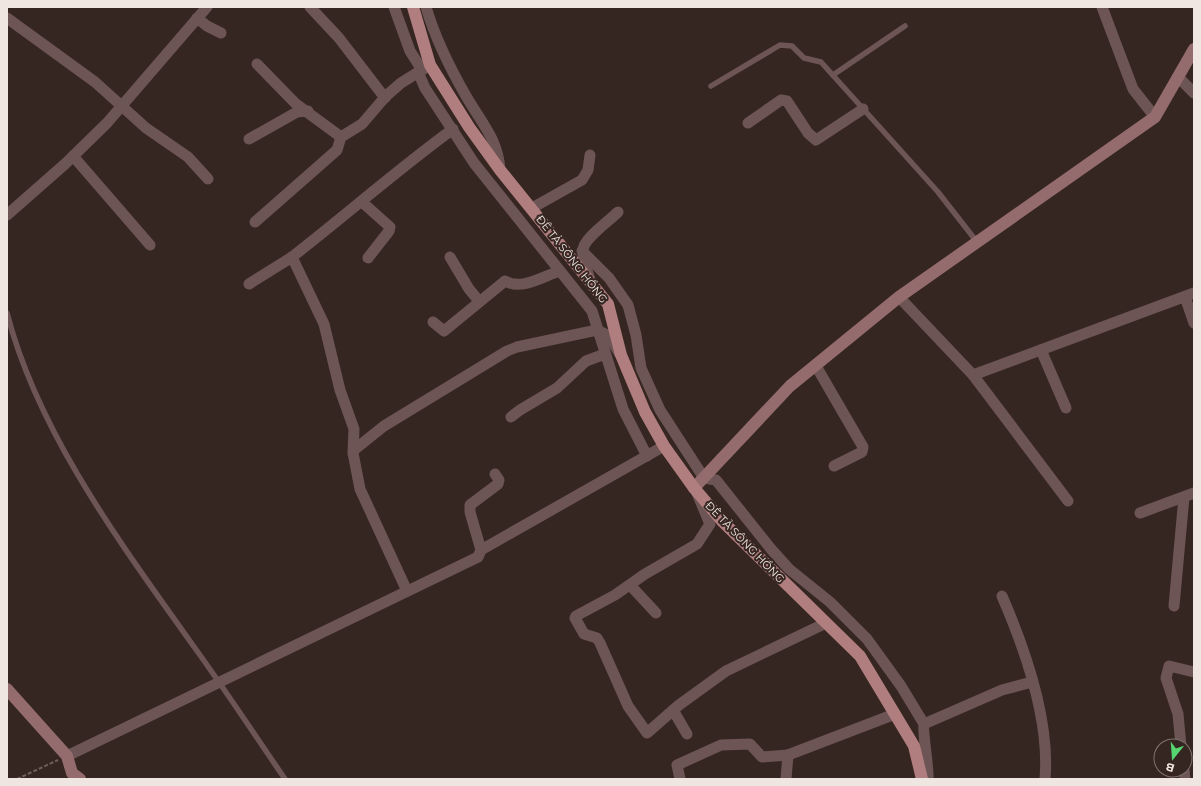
<svg xmlns="http://www.w3.org/2000/svg" width="1201" height="786" font-family="Montserrat,sans-serif">
<style>
.lines{fill:none;stroke-linecap:round;stroke-linejoin:round}
.path{stroke:#6e605c;stroke-width:2;stroke-dasharray:4 2;stroke-linecap:butt}
.lane{stroke:#6e5555;stroke-width:5.5}
.street{stroke:#6e5555;stroke-width:11}
.secondary{stroke:#946c6d;stroke-width:12}
.primary{stroke:#b17e7f;stroke-width:12}
.labels{text-anchor:middle;dominant-baseline:central;stroke-width:4;stroke-linejoin:round;paint-order:stroke}
.street-label{font-size:11px;fill:#efe5e1;stroke:#362621}
</style>
<rect width="100%" height="100%" fill="#362621"/>
<g class="lines">
<path class="path" d="M17,779L58,760"/>
<g class="lane">
<path d="M833,75L905,26"/>
<path d="M711,86L780,45L792,46L804,58L821,62L938,192L977,242"/>
<path d="M7,313C38,433 121,544 192,644C224,688 254,734 285,779"/>
</g>
<g class="street">
<path d="M310,7L339,38L385,98"/>
<path d="M394,7L410,51L422,70"/>
<path d="M426,7C435,38 450,68 466,96C481,122 498,139 500,170"/>
<path d="M1102,7L1133,89L1155,117"/>
<path d="M7,18L95,82L146,128L188,157L208,179"/>
<path d="M197,18L207,26L221,33"/>
<path d="M257,64L296,104L341,137"/>
<path d="M418,72L425,88L474,163L592,311L623,409L647,456"/>
<path d="M1178,77L1194,93"/>
<path d="M748,123L781,100L787,101L808,133L816,140L863,109"/>
<path d="M249,139L297,112L308,111"/>
<path d="M73,156L150,245"/>
<path d="M362,202L390,227L389,231L368,258"/>
<path d="M532,208L582,180L588,170L590,155"/>
<path d="M7,215L65,164L107,123L207,7"/>
<path d="M255,222L337,150L341,137L362,124L386,96L401,83L425,68"/>
<path d="M582,251L609,278L628,305L636,335L641,368L650,388L660,410L704,478L716,480L771,549L789,569L830,602L867,639L901,686L924,724"/>
<path d="M450,257L469,289L479,301"/>
<path d="M590,281C588,271 582,260 583,250C583,239 609,221 618,212"/>
<path d="M249,284L292,257"/>
<path d="M899,297L973,375L1068,501"/>
<path d="M1185,297L1194,323"/>
<path d="M433,322L444,331L505,281C522,291 543,276 560,271"/>
<path d="M1041,350L1066,408"/>
<path d="M816,366L863,447L862,452L834,466"/>
<path d="M973,375L1194,293"/>
<path d="M511,417L520,410L557,388L586,361L605,354"/>
<path d="M354,450L384,426L507,351L517,347L597,330L609,336L619,353"/>
<path d="M697,493L710,524L697,544L645,574L615,595L576,616L575,618L584,634L597,638L600,643L628,706L647,733L679,705L726,671L826,623"/>
<path d="M1140,513L1194,493"/>
<path d="M481,550L470,512V505L498,484L499,480L495,474"/>
<path d="M630,585L656,613"/>
<path d="M407,591L360,489L353,453L354,429L340,390L324,324L292,257C346,215 397,170 453,129"/>
<path d="M1002,596C1025,649 1050,721 1045,779"/>
<path d="M1174,606L1184,497"/>
<path d="M673,710L687,734"/>
<path d="M1181,746L1178,714L1166,678L1169,666L1194,672"/>
<path d="M67,756L478,557L481,550L664,446"/>
<path d="M1184,770L1185,779"/>
<path d="M680,779L677,765L721,745L750,744L762,757L788,755"/>
<path d="M786,779L788,755L895,714"/>
<path d="M928,779C929,768 922,730 924,724L1002,690L1032,682"/>
</g>
<g class="secondary">
<path d="M694,488L790,386L899,297L1155,117L1194,49"/>
<path d="M7,689L67,756L72,773L80,779"/>
</g>
<path class="primary" d="M413,7L430,65L469,127L500,170L608,304L621,355L645,412L664,446L694,488L723,522L860,656L914,746L922,779"/>
</g>
<g class="labels">
<g class="street-label">
<text transform="translate(572 259) rotate(52)">ĐÊ TẢ SÔNG HỒNG</text>
<text transform="translate(745 542) rotate(46)">ĐÊ TẢ SÔNG HỒNG</text>
</g>
</g>
<rect width="1201" height="786" fill="none" stroke="#efe5e1" stroke-width="16"/>
<g transform="translate(1173 758) rotate(197)"><circle r="19" fill="#362621" stroke="#80726e"/>
<path d="M0-3L7 15L0 10L-7 15Z" fill="#56d671"/>
<text y="-6" font-size="11" font-weight="bold" text-anchor="middle" fill="#efe5e1">B</text>
</g>
</svg>
